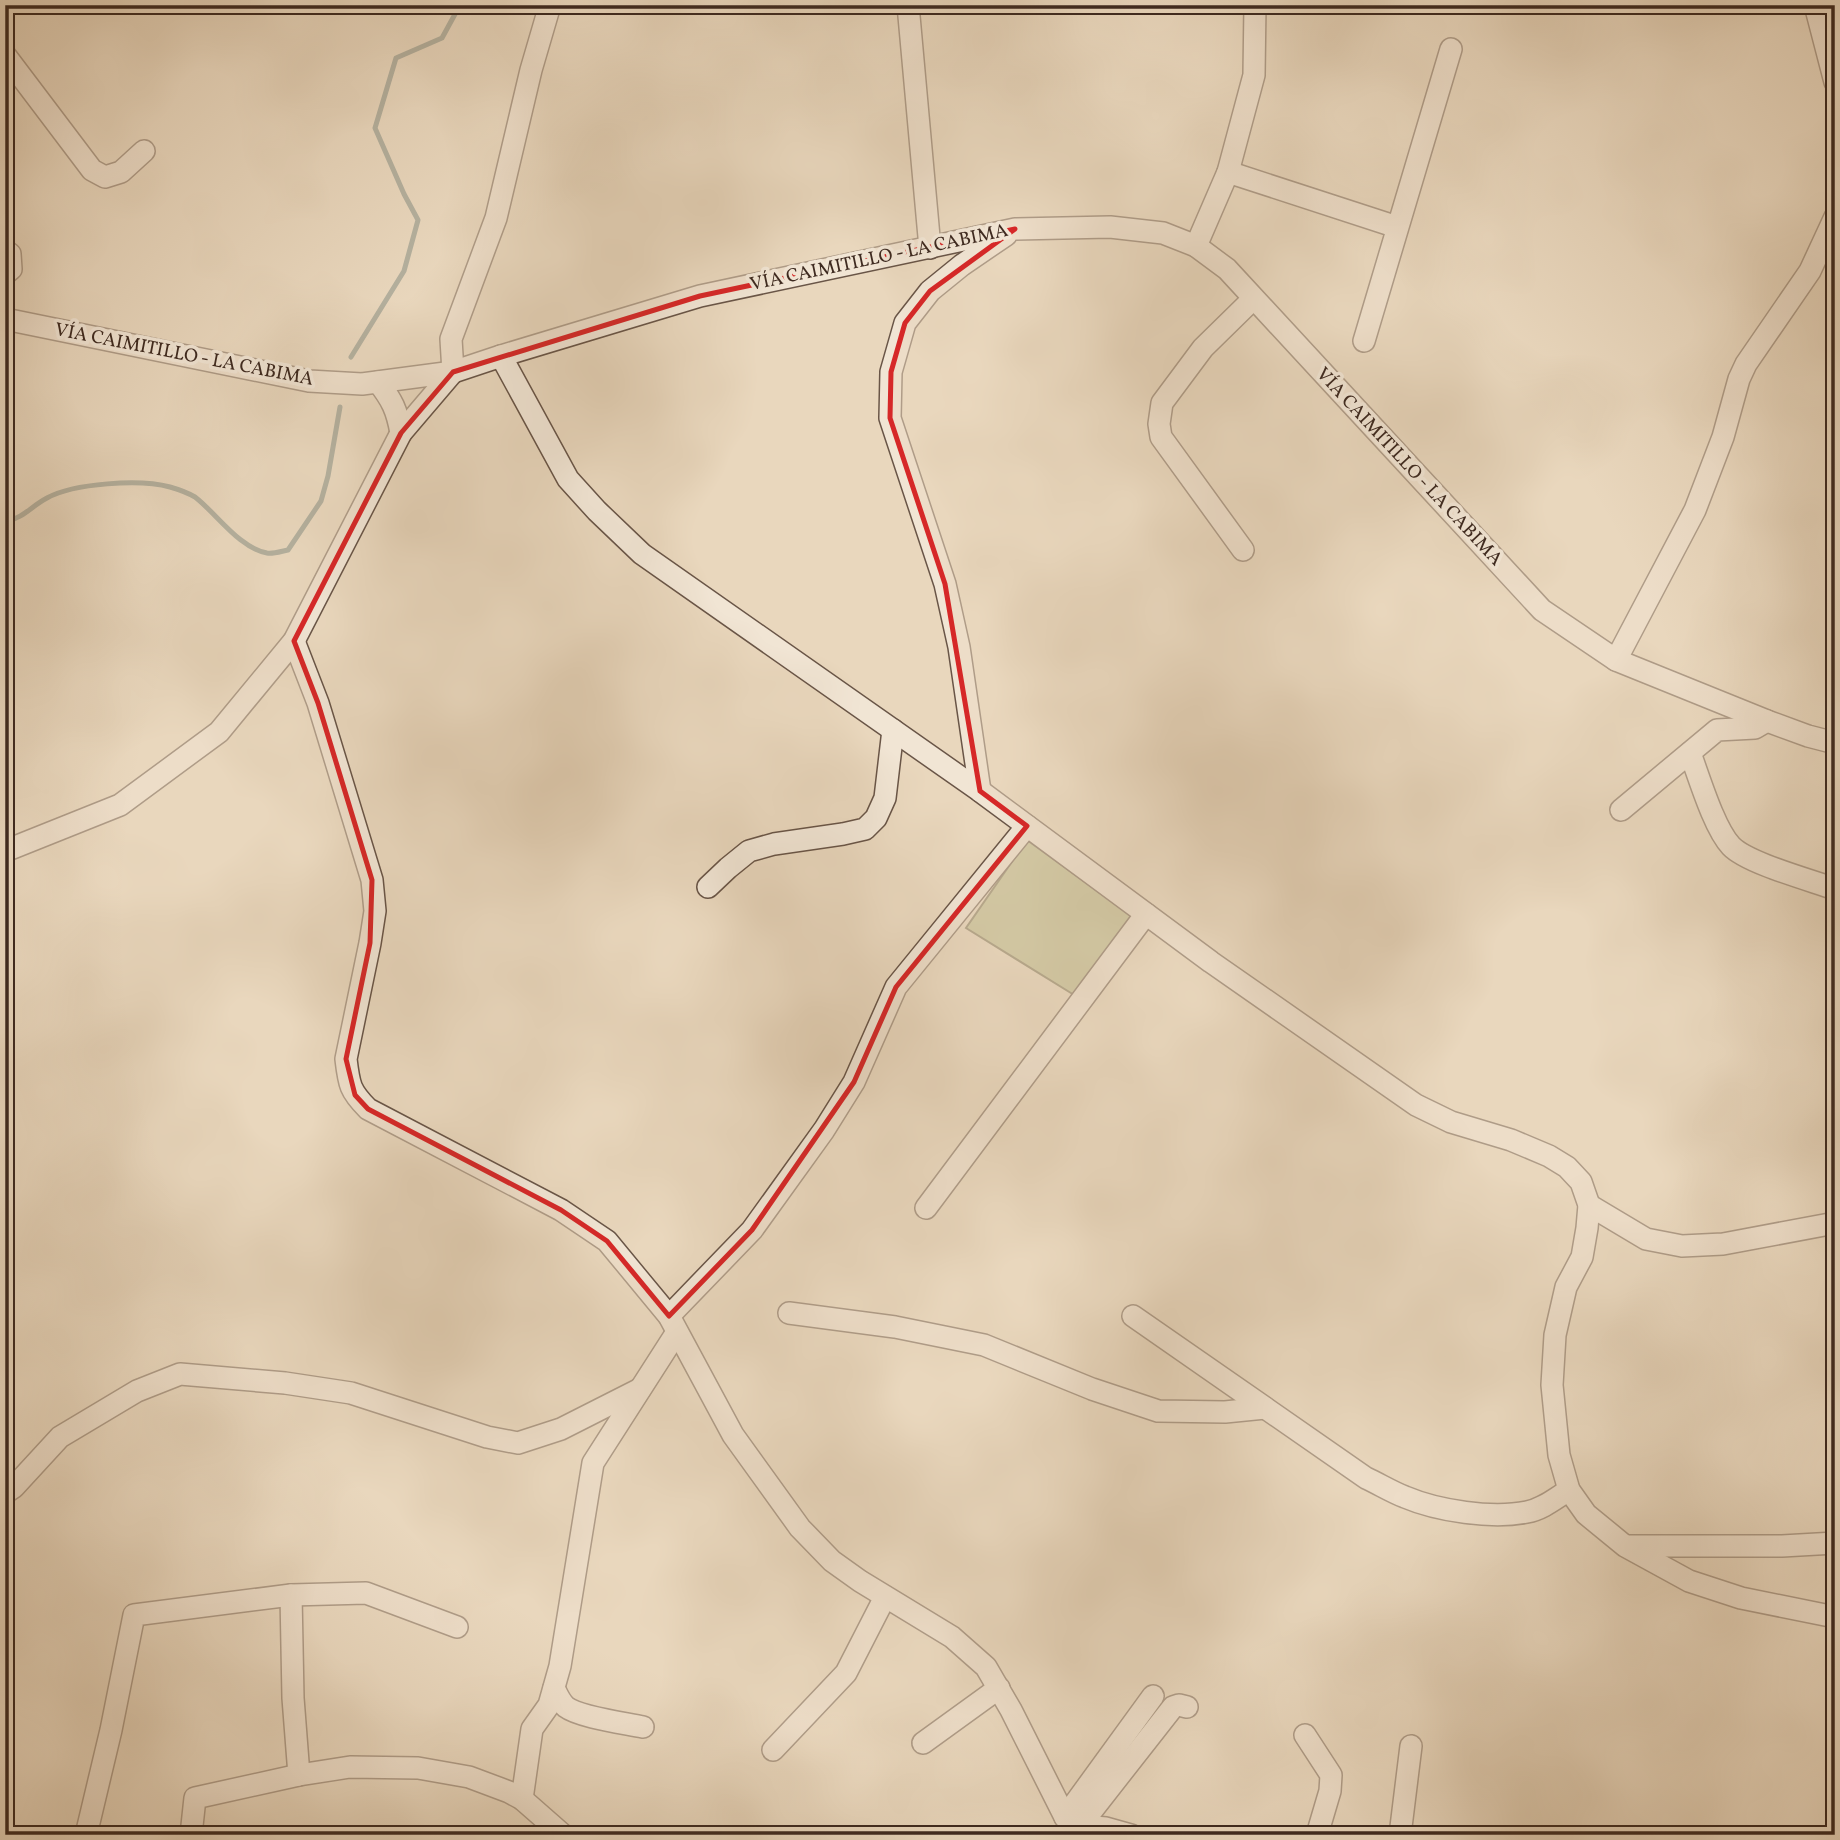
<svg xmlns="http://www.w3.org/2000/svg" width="1840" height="1840" font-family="Vollkorn,serif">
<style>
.green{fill:#bcbd8d;stroke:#7d7456;stroke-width:2}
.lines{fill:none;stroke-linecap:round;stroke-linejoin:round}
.stream{stroke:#738078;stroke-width:5}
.minor-casing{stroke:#695547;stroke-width:24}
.minor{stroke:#f1e5d4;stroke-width:21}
.marked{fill:none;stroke:#d62828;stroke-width:5;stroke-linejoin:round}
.labels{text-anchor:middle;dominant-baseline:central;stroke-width:7;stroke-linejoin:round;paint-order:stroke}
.street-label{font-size:19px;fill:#3e2a20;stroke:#f1e5d4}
</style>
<rect width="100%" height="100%" fill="#e9d7bd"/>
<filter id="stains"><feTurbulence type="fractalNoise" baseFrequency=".00286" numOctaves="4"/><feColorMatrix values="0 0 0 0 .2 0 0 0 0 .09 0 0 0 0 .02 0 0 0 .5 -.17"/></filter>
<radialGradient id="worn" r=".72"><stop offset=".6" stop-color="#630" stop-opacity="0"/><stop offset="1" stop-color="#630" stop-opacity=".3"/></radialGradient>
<path class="green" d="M1027,840L1136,919L1079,998L966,928Z"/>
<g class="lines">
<g class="stream">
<path d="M351,357L404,271L418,220L404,194L375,128L396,58L442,38L460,5"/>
<path d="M5,522C25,517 30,507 47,498C74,483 140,479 170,487C177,489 188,493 195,497C216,513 239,548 267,553C274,554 282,551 288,550L321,501L328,476L340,407"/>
</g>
<defs>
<g id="minor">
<path d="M908,5L930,248"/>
<path d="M1815,5L1835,82"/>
<path d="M5,55L92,170L105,177L121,172L144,151"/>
<path d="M1228,172L1397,227"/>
<path d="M1196,246L1228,172L1254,75L1255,5"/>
<path d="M5,250L10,254L11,269L5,274"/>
<path d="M5,319L309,381L362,384L453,372L501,356L700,296L1015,229L1110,227L1163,233L1196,246L1227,269L1542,610L1616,660L1767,721L1808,736L1835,743"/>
<path d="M1364,341L1451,49"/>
<path d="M501,356L568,479L597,511L642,554L980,791L1211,962L1416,1105L1451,1122L1511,1140L1549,1156L1567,1167L1581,1182L1589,1205L1587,1228L1582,1257L1566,1287L1555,1335L1552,1385L1559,1455L1569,1490L1586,1514L1625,1546L1689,1581L1741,1598L1835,1617"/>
<path d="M378,382C392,400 397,410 401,433"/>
<path d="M1243,550L1161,437L1159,424L1162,403L1203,348L1253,299"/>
<path d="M294,641L318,703L372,880L375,911L370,943L346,1059C349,1085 350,1091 368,1109L561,1210L607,1241L669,1316L733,1435L800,1528L832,1561L860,1581L952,1637L986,1667L1011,1710L1065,1817L1071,1825L1106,1828L1131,1835"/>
<path d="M1616,660L1695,510L1723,437L1739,379L1746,364L1810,271L1835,217"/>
<path d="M1690,753C1699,777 1714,828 1731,846C1747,863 1810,880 1835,889"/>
<path d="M980,791L959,647L945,584L890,418L891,372L905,323L930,291L962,265L1006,235"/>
<path d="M1621,810L1717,730L1755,728L1767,721"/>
<path d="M5,851L120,805L219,732L294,641L401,433L453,372L451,339L496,218L531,70L550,5"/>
<path d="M708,887L728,868L749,851L774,844L843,834L865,829L876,818L885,798L893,730"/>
<path d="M1589,1205L1646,1239L1682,1246L1723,1244L1835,1223"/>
<path d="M926,1208L1146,914"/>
<path d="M789,1313L895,1327L984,1345L1092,1389L1158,1411L1225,1412L1265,1408"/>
<path d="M669,1316L752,1230L824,1130L854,1082L896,987L1027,826"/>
<path d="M1133,1316L1366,1478C1379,1484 1392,1492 1405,1497C1438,1511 1492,1519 1527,1512C1543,1509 1556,1498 1569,1490"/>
<path d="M5,1493L14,1487L60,1437L137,1391L180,1374L285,1383L351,1393L487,1437L518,1443L561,1429L640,1389"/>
<path d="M1627,1546H1782L1835,1543"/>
<path d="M291,1595L293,1698L299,1775"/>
<path d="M554,1688C557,1694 560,1702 566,1707C579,1717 624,1723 643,1727"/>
<path d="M1305,1735L1331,1775L1330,1791L1317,1835"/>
<path d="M923,1743L999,1688"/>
<path d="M773,1750L846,1673L885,1597"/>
<path d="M522,1799L532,1729L549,1705L560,1666L593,1463L677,1332"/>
<path d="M1065,1817L1153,1696"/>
<path d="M1079,1827L1173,1707L1179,1705L1187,1707"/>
<path d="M86,1835L111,1730L134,1615L291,1595L366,1593L457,1627"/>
<path d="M191,1835L195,1798L299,1775L350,1767L418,1768L469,1777L509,1792L522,1799L563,1835"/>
<path d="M1400,1835L1411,1746"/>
</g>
</defs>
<use href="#minor" class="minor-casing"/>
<use href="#minor" class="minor"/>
</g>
<path d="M0 0H1840V1840H0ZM1015,229L930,291L905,323L891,372L890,418L945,584L980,791L1027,826L896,987L854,1082L752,1230L669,1316L607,1241L561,1210L368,1109L355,1095L346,1059L370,943L372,880L318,703L294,641L401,433L453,372L700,296Z" fill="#e9d7bd" fill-opacity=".55" fill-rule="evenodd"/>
<path class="marked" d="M1015,229L930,291L905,323L891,372L890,418L945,584L980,791L1027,826L896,987L854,1082L752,1230L669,1316L607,1241L561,1210L368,1109L355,1095L346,1059L370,943L372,880L318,703L294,641L401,433L453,372L700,296Z"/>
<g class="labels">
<g class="street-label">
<text transform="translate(879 258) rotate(-12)">VÍA CAIMITILLO - LA CABIMA</text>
<text transform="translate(184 355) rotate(11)">VÍA CAIMITILLO - LA CABIMA</text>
<text transform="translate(1409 467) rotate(47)">VÍA CAIMITILLO - LA CABIMA</text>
</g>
</g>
<rect width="1840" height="1840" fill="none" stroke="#e9d7bd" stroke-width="28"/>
<rect x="7" y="7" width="1826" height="1826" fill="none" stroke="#3e2a20" stroke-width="3.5"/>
<rect x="14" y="14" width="1812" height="1812" fill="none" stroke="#3e2a20" stroke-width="2"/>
<rect width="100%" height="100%" filter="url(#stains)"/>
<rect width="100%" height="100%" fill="url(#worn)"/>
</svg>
